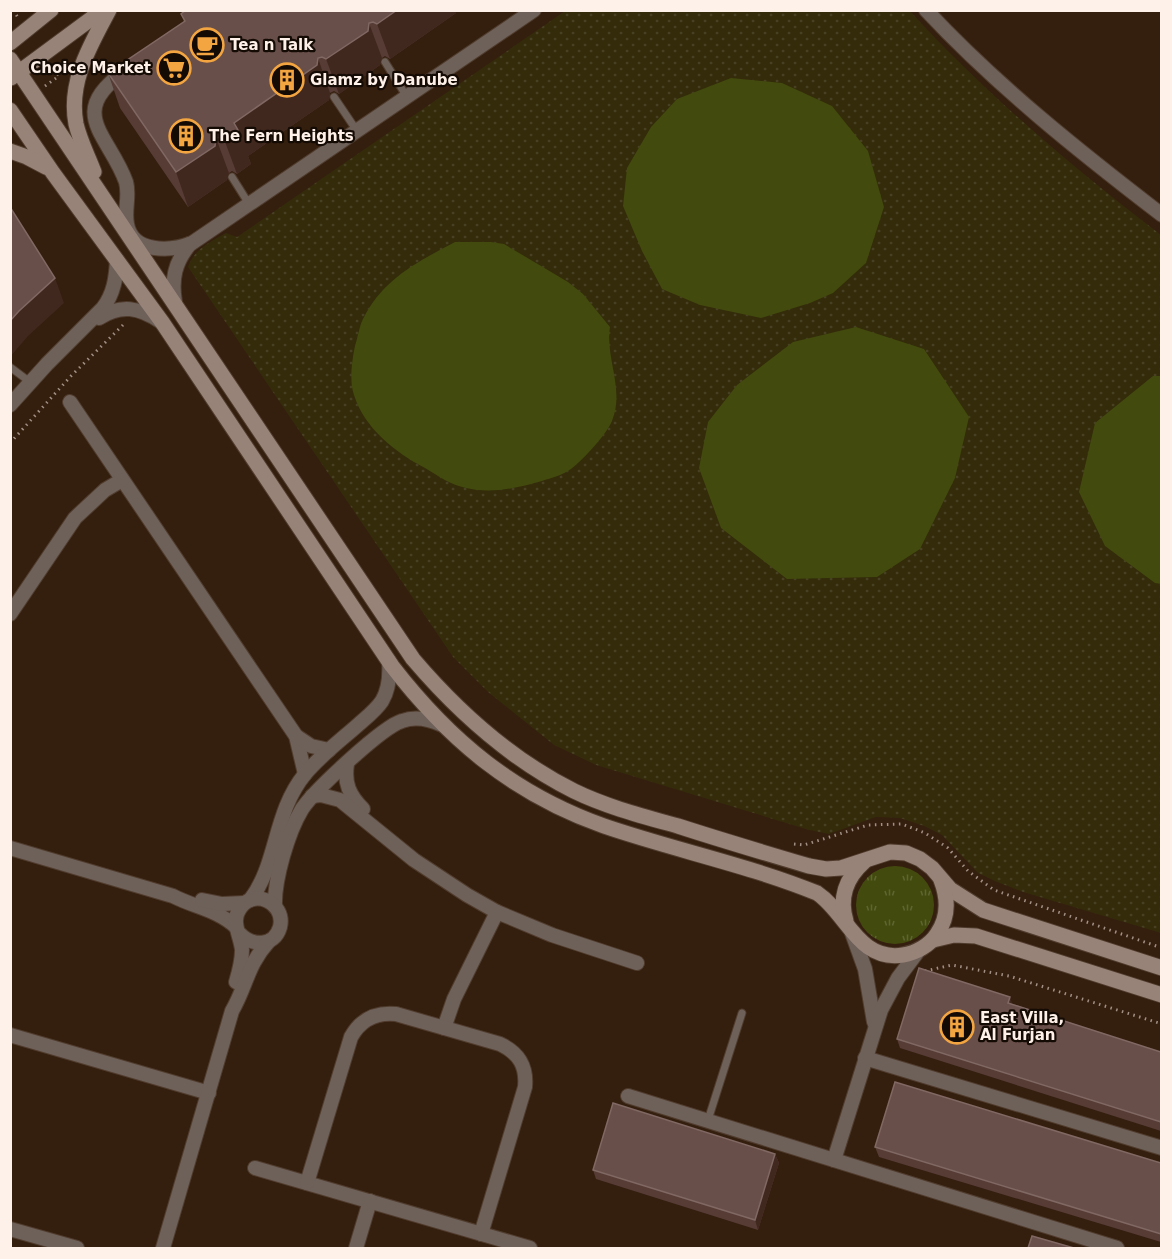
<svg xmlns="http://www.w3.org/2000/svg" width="1172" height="1259" font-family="'DejaVu Sans',sans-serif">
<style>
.grass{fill:url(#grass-tufts)}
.sand{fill:url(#sand-dots)}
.pitch{fill:#424a0e}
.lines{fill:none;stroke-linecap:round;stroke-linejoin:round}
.lane-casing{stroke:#503c2d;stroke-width:9}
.street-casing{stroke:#503c2d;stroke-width:16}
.secondary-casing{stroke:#503c2d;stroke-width:17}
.path{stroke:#a29085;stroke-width:3;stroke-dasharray:1.5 4.5;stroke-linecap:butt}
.lane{stroke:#6e615a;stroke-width:7}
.street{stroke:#6e615a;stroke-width:14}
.secondary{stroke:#988379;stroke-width:15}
.wall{fill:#573c36}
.shaded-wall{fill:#41281e}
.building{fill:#694f4a;stroke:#806863;stroke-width:1.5}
.labels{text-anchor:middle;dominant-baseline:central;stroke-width:4.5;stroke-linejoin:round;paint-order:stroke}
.poi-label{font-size:15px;font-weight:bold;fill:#fef1e9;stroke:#150b05;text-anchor:start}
</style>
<defs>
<pattern id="grass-tufts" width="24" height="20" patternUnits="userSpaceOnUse" patternTransform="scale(1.5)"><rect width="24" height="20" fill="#424a0e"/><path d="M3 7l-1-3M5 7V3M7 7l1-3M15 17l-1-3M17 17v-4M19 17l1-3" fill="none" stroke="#5e6531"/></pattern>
<pattern id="sand-dots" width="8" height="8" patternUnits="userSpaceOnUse" patternTransform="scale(1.5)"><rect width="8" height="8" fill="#332b0a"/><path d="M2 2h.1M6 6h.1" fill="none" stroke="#474022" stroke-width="1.8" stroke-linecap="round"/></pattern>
</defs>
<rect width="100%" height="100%" fill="#341e0e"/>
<circle class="grass" cx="895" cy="905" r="39"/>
<path class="sand" d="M565,11H910C986,94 1072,167 1161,235V933L1023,892L997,882L978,873L942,835L924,826L900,818L876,817L829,834L809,830L596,765L554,745L488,692L453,657L188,267C194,249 210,242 226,233L237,237Z"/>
<g class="pitch">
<path d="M731,78L782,83L832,106L868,151L884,207L866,263L833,293L810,303L761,318L700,305L662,289L642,251L623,206L627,168L651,127L677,99Z"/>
<path d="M455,242H491L504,244L568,282L583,294L610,327C605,358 625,389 612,421C606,435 584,459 571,469C563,475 551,478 542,481C518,488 491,494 466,488C451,485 438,476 425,468C396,453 364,428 354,395C349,381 352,360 355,346C358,337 359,327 363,319C383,279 417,262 455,242Z"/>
<path d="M856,327L924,349L969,417L955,478L920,549L877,577L787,579L721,528L699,468L708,422L737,385L793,342Z"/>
<path d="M1153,376H1162L1161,584L1155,583L1105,546L1079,492L1095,423Z"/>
</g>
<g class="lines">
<defs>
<g id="lane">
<path d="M385,62L407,97"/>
<path d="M334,97L357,131"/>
<path d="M232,177L249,204"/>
<path d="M10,367L30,382"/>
<path d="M708,1120L742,1013"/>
</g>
<g id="street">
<path d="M926,10C997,86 1080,152 1162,215"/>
<path d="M124,72C65,113 110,136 126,182C130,196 124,210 127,224C132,253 170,252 192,243L534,10"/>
<path d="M175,302C171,279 175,262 190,244"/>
<path d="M99,318C121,304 139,307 161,322"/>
<path d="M70,402L296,736L305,774"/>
<path d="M10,405L47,364L103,308C114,293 116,278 117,260"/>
<path d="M10,614L75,518L105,490L122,480"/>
<path d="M296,736L311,746L329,750"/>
<path d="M347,764C344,783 349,795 363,809"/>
<path d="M312,796L321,795L340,800L414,860L467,895L497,912L552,935L637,963"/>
<path d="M10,848L173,896C194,907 218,910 236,927"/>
<path d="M202,900L222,904L244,903"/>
<path d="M250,900C278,864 273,813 305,774C321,755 341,740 359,724C367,717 376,710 382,701C389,689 390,674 389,661"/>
<path d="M275,906C274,880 288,832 302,809C314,791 382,727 402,721C416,716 429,719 442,725"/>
<path d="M852,933L865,969L874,1022"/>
<path d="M236,982C239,972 242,961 242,950C241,937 231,922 239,910C252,887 286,902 280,927C274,948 251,946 239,933"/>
<path d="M444,1028L454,999L497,912"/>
<path d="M10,1035L209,1093"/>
<path d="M865,1058L1162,1148"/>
<path d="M628,1096L1117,1248"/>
<path d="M834,1160L881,1010L898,978L919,950"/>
<path d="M255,1168L530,1248"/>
<path d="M307,1183L351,1037C361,1019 376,1012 396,1014L500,1044C519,1053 527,1066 525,1087L481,1234"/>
<path d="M10,1229L77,1248"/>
<path d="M163,1248L232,1011C247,985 247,965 269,941"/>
<path d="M356,1248L370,1201"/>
</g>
<g id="secondary">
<path d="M10,43L51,10"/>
<path d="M10,59L413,659C459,713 510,759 574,791C607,807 642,816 678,826C721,840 765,853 809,866L826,869L841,868L890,852L906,853L920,859L932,868L950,889L983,910L1162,968"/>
<path d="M11,78L103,10"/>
<path d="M10,110L53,173L162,322L392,666C450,741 514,794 604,826C674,850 748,865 817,893C847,913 858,962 903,955C916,953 930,945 937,934C949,917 948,898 941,880"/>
<path d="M10,151L27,157L46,167"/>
<path d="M94,172C88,156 80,141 76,124C68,82 90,46 109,10"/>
<path d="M846,921C839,898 846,878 864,862"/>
<path d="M933,940L954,935L976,936L1162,995"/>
</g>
</defs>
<use href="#lane" class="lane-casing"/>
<use href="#street" class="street-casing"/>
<use href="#secondary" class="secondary-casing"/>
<g class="path">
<path d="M13,10L19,19"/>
<path d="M45,86L59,76L52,66"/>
<path d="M10,443L71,376L123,325"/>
<path d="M794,844L804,845L868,825L902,824L925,833L948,848L968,871L994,890L1162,948"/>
<path d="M925,971L952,965L1009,976L1162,1024"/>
</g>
<use href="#lane" class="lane"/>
<use href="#street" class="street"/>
<use href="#secondary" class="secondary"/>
</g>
<g class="wall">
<path d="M456,13L390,59L385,56L382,58L380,65L339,94L334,91L330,93L329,100L248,156L251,164L237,174L232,171L229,173L227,180L188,207L120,108L108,73L184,22L181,14Z"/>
<path d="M1013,1004L1161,1052V1131L900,1048L897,1039Z"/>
<path d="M875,1147L1161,1163V1242L879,1157Z"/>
<path d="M775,1154L779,1163L758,1230L596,1179L593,1170Z"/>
</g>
<g class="shaded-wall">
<path d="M397,10H455L456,13L390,59L377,24Z"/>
<path d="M369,23L382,58L380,65L339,94L326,59Z"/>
<path d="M318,58L330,93L329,100L248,156L251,164L237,174L224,139L234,123Z"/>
<path d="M216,138L229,173L227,180L188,207L176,172Z"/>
<path d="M55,278L64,303L28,336L10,357V321L19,311Z"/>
<path d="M1010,997L1013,1006L1008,1003Z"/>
<path d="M775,1154L779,1163L758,1230L755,1220Z"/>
</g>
<g class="building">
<path d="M186,10H397L377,24L373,22L369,23L368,31L326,59L322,57L318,58L317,65L234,123L238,130L224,139L220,137L216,138L215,146L176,172L108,73L185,21L181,14Z"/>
<path d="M10,207L55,278L19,311L10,321Z"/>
<path d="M919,968L1010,997L1008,1003L1161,1052V1122L897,1039Z"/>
<path d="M895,1082L1161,1163V1234L875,1147Z"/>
<path d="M613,1103L775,1154L755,1220L593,1170Z"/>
<path d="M1032,1236L1074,1248H1028Z"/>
</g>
<defs>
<symbol id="cafe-ring" viewBox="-11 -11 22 22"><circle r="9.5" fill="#150b05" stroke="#f2a541" stroke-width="1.5"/><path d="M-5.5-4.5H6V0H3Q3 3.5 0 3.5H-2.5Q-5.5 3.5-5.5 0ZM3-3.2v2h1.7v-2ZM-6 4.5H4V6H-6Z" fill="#f2a541"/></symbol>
<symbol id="supermarket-ring" viewBox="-11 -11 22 22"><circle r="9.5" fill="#150b05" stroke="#f2a541" stroke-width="1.5"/><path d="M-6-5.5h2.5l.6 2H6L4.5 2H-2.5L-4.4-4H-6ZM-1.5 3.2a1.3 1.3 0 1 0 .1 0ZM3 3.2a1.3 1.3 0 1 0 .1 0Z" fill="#f2a541"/></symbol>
<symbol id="building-ring" viewBox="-11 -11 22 22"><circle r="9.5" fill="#150b05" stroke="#f2a541" stroke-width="1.5"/><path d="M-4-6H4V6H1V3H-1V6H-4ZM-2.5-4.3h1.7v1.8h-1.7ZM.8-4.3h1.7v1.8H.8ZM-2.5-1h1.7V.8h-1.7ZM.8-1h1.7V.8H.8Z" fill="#f2a541"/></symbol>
</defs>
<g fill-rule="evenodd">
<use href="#cafe-ring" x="188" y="26" width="38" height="38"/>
<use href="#supermarket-ring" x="155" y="49" width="38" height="38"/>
<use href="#building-ring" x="268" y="61" width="38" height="38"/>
<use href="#building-ring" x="167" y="117" width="38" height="38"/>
<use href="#building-ring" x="938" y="1008" width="38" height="38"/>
</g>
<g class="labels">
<g class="poi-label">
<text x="230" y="45">Tea n Talk</text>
<text x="151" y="68" text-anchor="end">Choice Market</text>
<text x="310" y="80">Glamz by Danube</text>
<text x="209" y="136">The Fern Heights</text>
<text x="980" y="1018">East Villa,<tspan x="980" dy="17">Al Furjan</tspan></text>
</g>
</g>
<rect width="1172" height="1259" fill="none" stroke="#fef1e9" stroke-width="24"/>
</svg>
